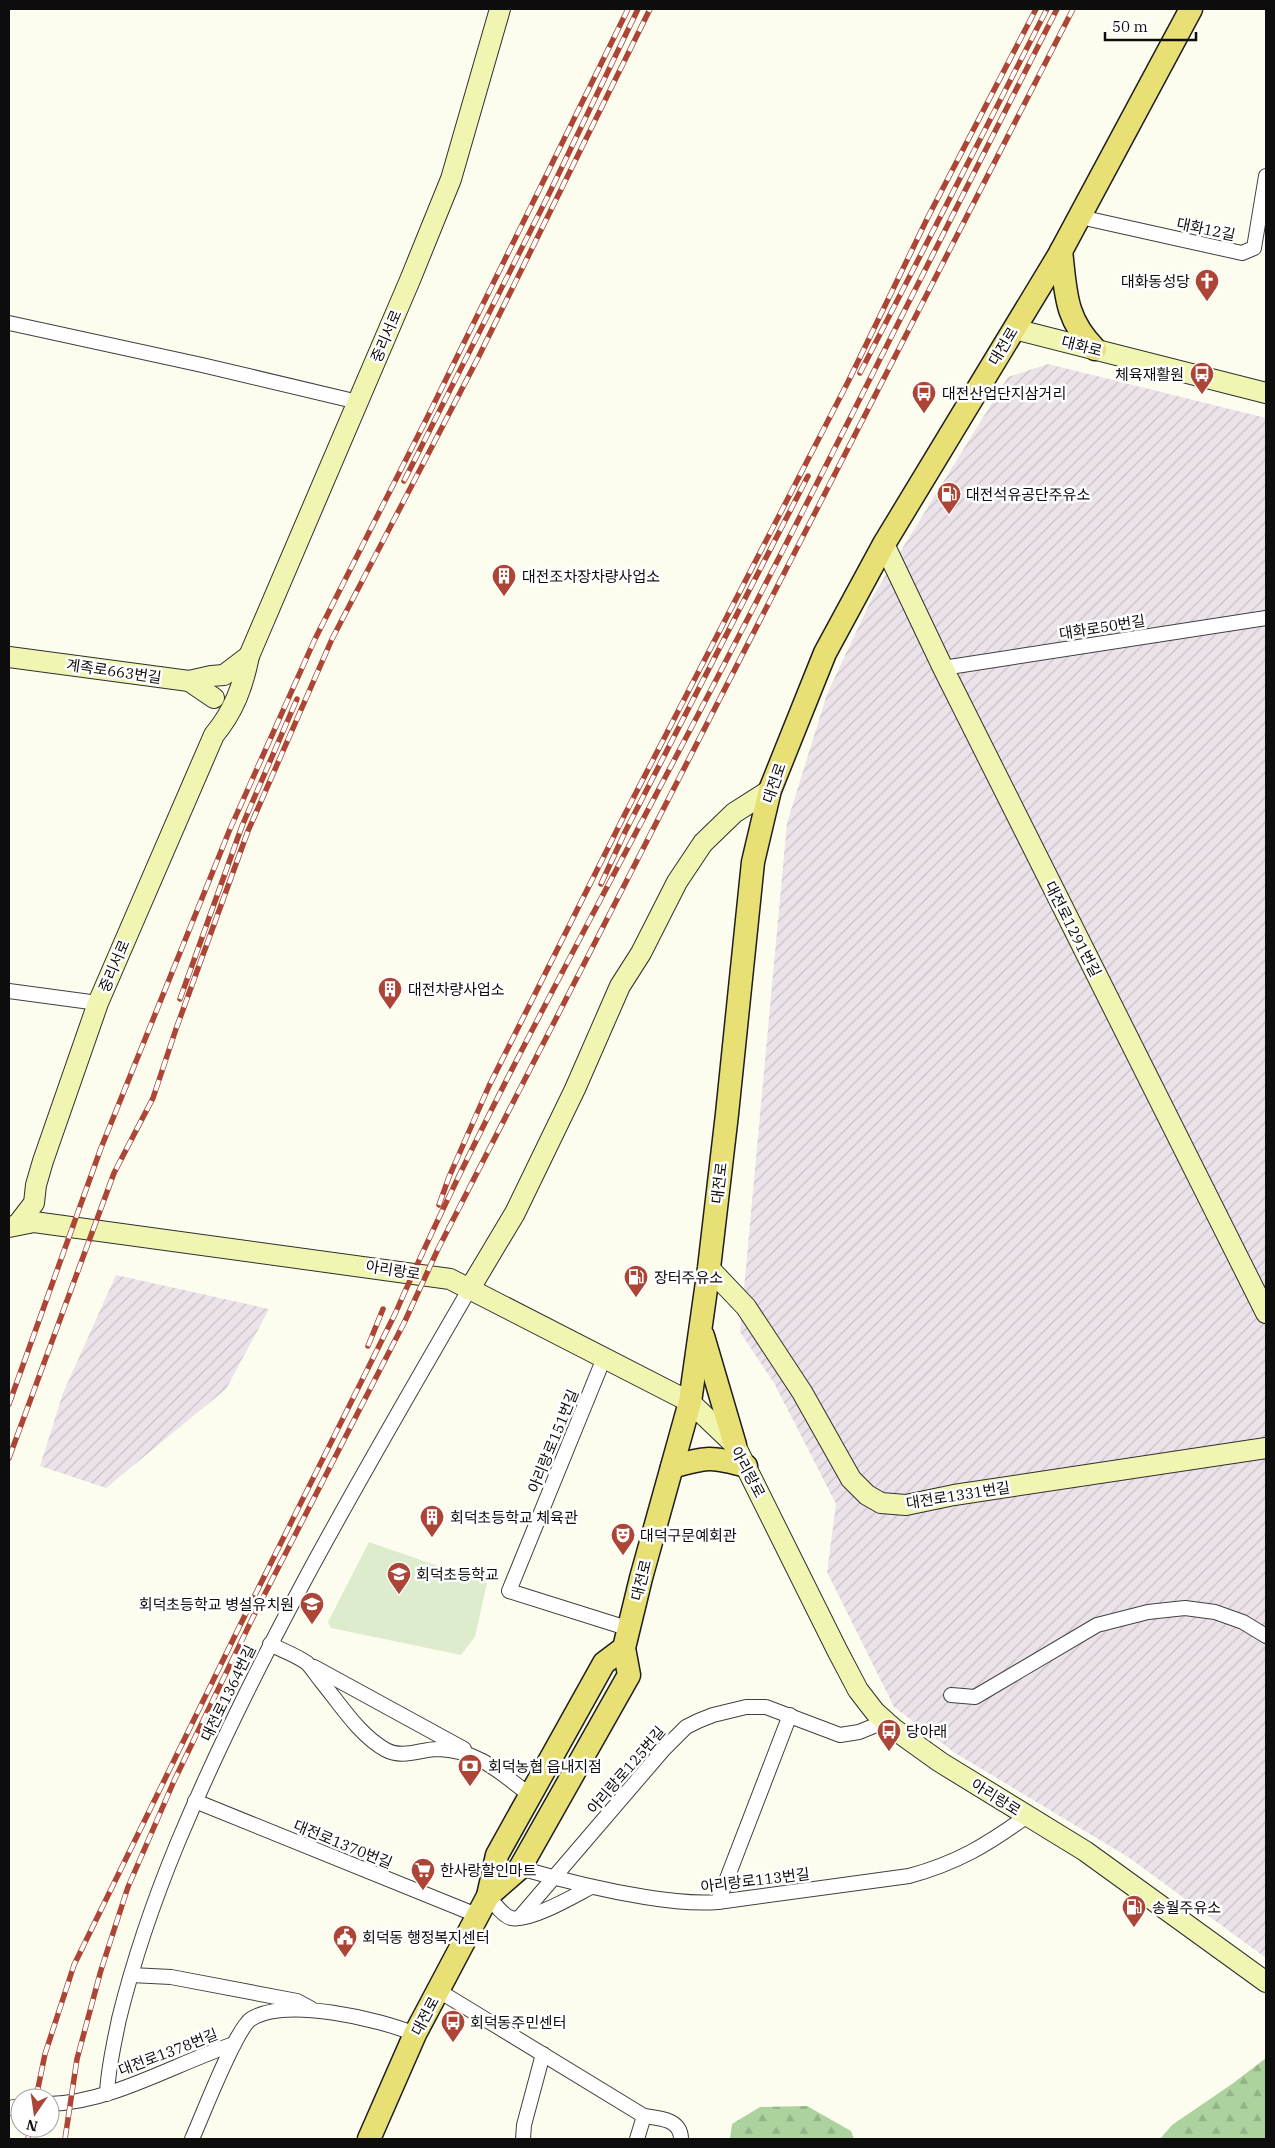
<svg xmlns="http://www.w3.org/2000/svg" width="1275" height="2148" font-family="'IBM Plex Serif','Noto Sans KR',serif">
<style>
.industrial{fill:url(#industrial-furrows)}
.forest{fill:url(#forest-firs)}
.pitch{fill:#dceccd}
.lines{fill:none;stroke-linecap:round;stroke-linejoin:round}
.street-casing{stroke:#404040;stroke-width:16}
.secondary-casing{stroke:#2f2f2f;stroke-width:22}
.primary-casing{stroke:#1e1e1e;stroke-width:25}
.street{stroke:#fff;stroke-width:14}
.secondary{stroke:#f1f5b2;stroke-width:20}
.primary{stroke:#e8e075;stroke-width:22}
.rail-casing{stroke:#ac4536;stroke-width:5.5}
.rail{stroke:#fff;stroke-width:4;stroke-dasharray:11;stroke-linecap:butt}
.labels{text-anchor:middle;dominant-baseline:central;stroke-width:5;stroke-linejoin:round;paint-order:stroke}
.street-label{font-size:15px;fill:#0d0d0d;stroke:#fff}
.poi-label{font-size:15px;fill:#0d0d0d;stroke:#fff;text-anchor:start}
</style>
<defs>
<pattern id="industrial-furrows" width="10" height="10" patternUnits="userSpaceOnUse" patternTransform="scale(1.25)"><rect width="10" height="10" fill="#ebe2ea"/><path d="M-1 1l2-2M0 10L10 0M9 11l2-2" fill="none" stroke="#c8c1c8"/></pattern>
<pattern id="forest-firs" width="22" height="20" patternUnits="userSpaceOnUse" patternTransform="scale(1.25)"><rect width="22" height="20" fill="#acd29e"/><path d="M5 1l3.5 6h-7zM16 11l3.5 6h-7z" fill="#93b387"/></pattern>
</defs>
<rect width="100%" height="100%" fill="#fdfdef"/>
<g class="industrial">
<path d="M1048,364L1266,418V1958L1128,1857L955,1753L894,1707L827,1572L836,1504L774,1383L740,1332L787,823L827,694L873,596L1008,377Z"/>
<path d="M116,1275L269,1309L226,1389L106,1488L40,1466L63,1393Z"/>
</g>
<g class="forest">
<path d="M1266,2058V2139H1160L1172,2125L1232,2084Z"/>
<path d="M807,2106L851,2131L854,2139H730L732,2124L760,2107Z"/>
</g>
<path class="pitch" d="M369,1542L487,1583L475,1637L461,1655L331,1628L328,1622Z"/>
<g class="lines">
<defs>
<g id="street">
<path d="M1080,217L1242,253L1254,248L1266,176"/>
<path d="M9,323L202,365L358,402"/>
<path d="M943,668L1266,618"/>
<path d="M9,991L98,1003"/>
<path d="M604,1358L509,1591L630,1629"/>
<path d="M270,1644C281,1650 296,1655 307,1663C312,1668 317,1676 321,1681C340,1704 359,1735 386,1750C403,1759 421,1749 438,1749C478,1750 501,1773 531,1796"/>
<path d="M314,1667L464,1749"/>
<path d="M951,1695L975,1697L1097,1625L1148,1612L1185,1608L1215,1612L1243,1622L1266,1636"/>
<path d="M195,1801L479,1916"/>
<path d="M520,1868C561,1880 602,1890 645,1897C669,1901 693,1904 718,1902L909,1876C957,1863 987,1845 1027,1816"/>
<path d="M488,1896C494,1903 502,1915 511,1918C530,1922 574,1896 591,1887"/>
<path d="M718,1902L790,1715"/>
<path d="M520,1917L664,1749L686,1727L698,1721L713,1715L746,1707H766L840,1735L859,1732L886,1721"/>
<path d="M131,1975L171,1977L297,2001L310,2008"/>
<path d="M439,1991L644,2116L637,2139"/>
<path d="M107,2094C108,2068 114,2044 119,2019C134,1958 154,1900 178,1842C259,1649 365,1470 469,1290"/>
<path d="M50,2104C113,2102 174,2064 234,2044"/>
<path d="M9,2108L20,2106"/>
<path d="M644,2116C659,2118 681,2119 681,2139"/>
<path d="M192,2139C202,2117 235,2030 251,2019C286,1997 379,2019 415,2034"/>
<path d="M523,2139L524,2125L543,2054"/>
</g>
<g id="secondary">
<path d="M1014,329L1266,393"/>
<path d="M884,544L943,668L1266,1313"/>
<path d="M9,657L189,681L214,698"/>
<path d="M189,681L211,676L224,675L249,656"/>
<path d="M17,1225L34,1203L36,1185L43,1161L98,1003L214,735C234,711 243,686 249,656L410,280L451,179L500,9"/>
<path d="M9,1227L34,1222L450,1279L690,1402L735,1445L837,1650L858,1690L875,1712L894,1729L940,1762L1085,1851L1266,1982"/>
<path d="M709,1268L746,1307L802,1392L851,1479L867,1495L881,1503L906,1505L954,1495L1266,1448"/>
<path d="M469,1290L515,1213L575,1089L620,986L641,953L677,882L703,843L734,813L770,790"/>
</g>
<g id="primary">
<path d="M1061,251C1066,291 1064,318 1095,349"/>
<path d="M703,1336L735,1445"/>
<path d="M672,1467C707,1457 711,1456 746,1466"/>
<path d="M488,1896L520,1868L629,1675L624,1648L641,1578L690,1402L709,1268L727,1114L753,862L770,790L825,653L884,544L1059,255L1191,9"/>
<path d="M369,2139L415,2034L488,1896L497,1855L604,1663L624,1648"/>
</g>
</defs>
<use href="#street" class="street-casing"/>
<use href="#secondary" class="secondary-casing"/>
<use href="#primary" class="primary-casing"/>
<use href="#street" class="street"/>
<use href="#secondary" class="secondary"/>
<use href="#primary" class="primary"/>
<defs>
<g id="rail">
<path d="M860,373L1047,9"/>
<path d="M404,481L547,198L638,9"/>
<path d="M601,884L625,832L808,476"/>
<path d="M180,999L242,826L297,699"/>
<path d="M439,1205L449,1177L489,1086L624,816L848,382L928,217L1036,9"/>
<path d="M368,1346L383,1309"/>
<path d="M9,1404L101,1148L230,829L315,639L426,420L628,9"/>
<path d="M9,1458L114,1173L153,1098L176,1029L248,831L332,639L478,358L650,9"/>
<path d="M36,2098L45,2054L74,1965L249,1607L395,1314C483,1114 589,923 690,730C815,491 935,249 1057,9"/>
<path d="M28,2139L30,2128"/>
<path d="M65,2139L77,2059L101,1970L128,1887L174,1781L256,1611L405,1321L438,1249L1073,9"/>
</g>
</defs>
<use href="#rail" class="rail-casing"/>
<use href="#rail" class="rail"/>
</g>
<defs>
<symbol id="church-pin" viewBox="-11 -11 22 30"><path d="M0 17L-7.5 6A9.5 9.5 0 1 1 7.5 6Z" fill="#ac4536" stroke="#fff"/><path d="M-1.2-6h2.4v3.5h3.3v2.4h-3.3V6h-2.4V-.1h-3.3v-2.4h3.3Z" fill="#fff"/></symbol>
<symbol id="bus-pin" viewBox="-11 -11 22 30"><path d="M0 17L-7.5 6A9.5 9.5 0 1 1 7.5 6Z" fill="#ac4536" stroke="#fff"/><path d="M-5-6H5V4H4V6H2V4H-2V6H-4V4H-5ZM-3.5-4V0h7V-4ZM-3.5 1.2v1.5H-2V1.2ZM2 1.2v1.5H3.5V1.2Z" fill="#fff"/></symbol>
<symbol id="fuel-pin" viewBox="-11 -11 22 30"><path d="M0 17L-7.5 6A9.5 9.5 0 1 1 7.5 6Z" fill="#ac4536" stroke="#fff"/><path d="M-5.5-6h7V0h2V4h1.3V-2.5L3-4.5l.8-.8L6-3V5H2.5V1h-1V6h-7ZM-4.2-4.7v3.2H.2V-4.7Z" fill="#fff"/></symbol>
<symbol id="building-pin" viewBox="-11 -11 22 30"><path d="M0 17L-7.5 6A9.5 9.5 0 1 1 7.5 6Z" fill="#ac4536" stroke="#fff"/><path d="M-4-6H4V6H1V3H-1V6H-4ZM-2.5-4.3h1.7v1.8h-1.7ZM.8-4.3h1.7v1.8H.8ZM-2.5-1h1.7V.8h-1.7ZM.8-1h1.7V.8H.8Z" fill="#fff"/></symbol>
<symbol id="theatre-pin" viewBox="-11 -11 22 30"><path d="M0 17L-7.5 6A9.5 9.5 0 1 1 7.5 6Z" fill="#ac4536" stroke="#fff"/><path d="M-5-5.5Q0-4 5-5.5V0Q5 5 0 6Q-5 5-5 0ZM-3.3-2.5H-1v1.5H-3.3ZM1-2.5H3.3v1.5H1ZM-2.8 1Q0 5.5 2.8 1Z" fill="#fff"/></symbol>
<symbol id="school-pin" viewBox="-11 -11 22 30"><path d="M0 17L-7.5 6A9.5 9.5 0 1 1 7.5 6Z" fill="#ac4536" stroke="#fff"/><path d="M0-5L7-2L0 1L-7-2ZM-4 1L0 2.5L4 1V4Q0 6-4 4Z" fill="#fff"/></symbol>
<symbol id="bank-pin" viewBox="-11 -11 22 30"><path d="M0 17L-7.5 6A9.5 9.5 0 1 1 7.5 6Z" fill="#ac4536" stroke="#fff"/><path d="M-6-4H6V4H-6ZM0-2.3a2.3 2.3 0 1 0 0 4.6a2.3 2.3 0 1 0 0-4.6Z" fill="#fff"/></symbol>
<symbol id="supermarket-pin" viewBox="-11 -11 22 30"><path d="M0 17L-7.5 6A9.5 9.5 0 1 1 7.5 6Z" fill="#ac4536" stroke="#fff"/><path d="M-6-5.5h2.5l.6 2H6L4.5 2H-2.5L-4.4-4H-6ZM-1.5 3.2a1.3 1.3 0 1 0 .1 0ZM3 3.2a1.3 1.3 0 1 0 .1 0Z" fill="#fff"/></symbol>
<symbol id="civic-pin" viewBox="-11 -11 22 30"><path d="M0 17L-7.5 6A9.5 9.5 0 1 1 7.5 6Z" fill="#ac4536" stroke="#fff"/><path d="M-.6-6.5H3V-4.5H.6V-3L4-1V1h2V6H-6V1h2V-1L-.6-3ZM-1.2 2.5V6h2.4V2.5Z" fill="#fff"/></symbol>
</defs>
<g fill-rule="evenodd">
<use href="#church-pin" x="1193" y="267" width="28" height="38"/>
<use href="#bus-pin" x="1188" y="360" width="28" height="38"/>
<use href="#bus-pin" x="910" y="379" width="28" height="38"/>
<use href="#fuel-pin" x="935" y="480" width="28" height="38"/>
<use href="#building-pin" x="490" y="562" width="28" height="38"/>
<use href="#building-pin" x="376" y="975" width="28" height="38"/>
<use href="#fuel-pin" x="622" y="1263" width="28" height="38"/>
<use href="#building-pin" x="418" y="1503" width="28" height="38"/>
<use href="#theatre-pin" x="609" y="1521" width="28" height="38"/>
<use href="#school-pin" x="385" y="1560" width="28" height="38"/>
<use href="#school-pin" x="298" y="1590" width="28" height="38"/>
<use href="#bus-pin" x="875" y="1717" width="28" height="38"/>
<use href="#bank-pin" x="456" y="1752" width="28" height="38"/>
<use href="#supermarket-pin" x="409" y="1856" width="28" height="38"/>
<use href="#fuel-pin" x="1120" y="1893" width="28" height="38"/>
<use href="#civic-pin" x="331" y="1923" width="28" height="38"/>
<use href="#bus-pin" x="439" y="2008" width="28" height="38"/>
</g>
<g class="labels">
<g class="street-label">
<text transform="translate(1206 229) rotate(12)">대화12길</text>
<text transform="translate(386 336) rotate(-67)">중리서로</text>
<text transform="translate(1003 346) rotate(-59)">대전로</text>
<text transform="translate(1082 346) rotate(14)">대화로</text>
<text transform="translate(1102 627) rotate(-9)">대화로50번길</text>
<text transform="translate(114 671) rotate(8)">계족로663번길</text>
<text transform="translate(774 783) rotate(-71)">대전로</text>
<text transform="translate(1073 929) rotate(63)">대전로1291번길</text>
<text transform="translate(114 966) rotate(-67)">중리서로</text>
<text transform="translate(719 1183) rotate(-83)">대전로</text>
<text transform="translate(393 1270) rotate(9)">아리랑로</text>
<text transform="translate(553 1441) rotate(-68)">아리랑로151번길</text>
<text transform="translate(748 1472) rotate(62)">아리랑로</text>
<text transform="translate(958 1495) rotate(-9)">대전로1331번길</text>
<text transform="translate(641 1580) rotate(-76)">대전로</text>
<text transform="translate(228 1693) rotate(-64)">대전로1364번길</text>
<text transform="translate(626 1770) rotate(-49)">아리랑로125번길</text>
<text transform="translate(996 1797) rotate(32)">아리랑로</text>
<text transform="translate(343 1844) rotate(22)">대전로1370번길</text>
<text transform="translate(755 1880) rotate(-7)">아리랑로113번길</text>
<text transform="translate(425 2016) rotate(-62)">대전로</text>
<text transform="translate(168 2052) rotate(-21)">대전로1378번길</text>
</g>
<g class="poi-label">
<text x="1190" y="281" text-anchor="end">대화동성당</text>
<text x="1184" y="374" text-anchor="end">체육재활원</text>
<text x="942" y="393">대전산업단지삼거리</text>
<text x="966" y="494">대전석유공단주유소</text>
<text x="522" y="576">대전조차장차량사업소</text>
<text x="408" y="989">대전차량사업소</text>
<text x="654" y="1277">장터주유소</text>
<text x="450" y="1517">회덕초등학교 체육관</text>
<text x="640" y="1535">대덕구문예회관</text>
<text x="416" y="1574">회덕초등학교</text>
<text x="294" y="1604" text-anchor="end">회덕초등학교 병설유치원</text>
<text x="906" y="1731">당아래</text>
<text x="488" y="1766">회덕농협 읍내지점</text>
<text x="440" y="1870">한사랑할인마트</text>
<text x="1152" y="1907">송월주유소</text>
<text x="362" y="1937">회덕동 행정복지센터</text>
<text x="470" y="2022">회덕동주민센터</text>
</g>
</g>
<rect width="1275" height="2148" fill="none" stroke="#0d0d0d" stroke-width="20"/>
<g transform="translate(35 2113) rotate(193)"><circle r="24" fill="#ffffff" stroke="#9e9e9e"/>
<path d="M0-4L9 19L0 12L-9 19Z" fill="#ac4536"/>
<text y="-8" font-size="14" font-weight="bold" text-anchor="middle" fill="#0d0d0d">N</text>
</g>
<path d="M1105 32v8h91v-8" fill="none" stroke="#0d0d0d" stroke-width="2.5"/>
<text x="1112" y="32" font-size="15" fill="#0d0d0d" stroke="#ffffff" stroke-width="4" paint-order="stroke">50 m</text>
</svg>
